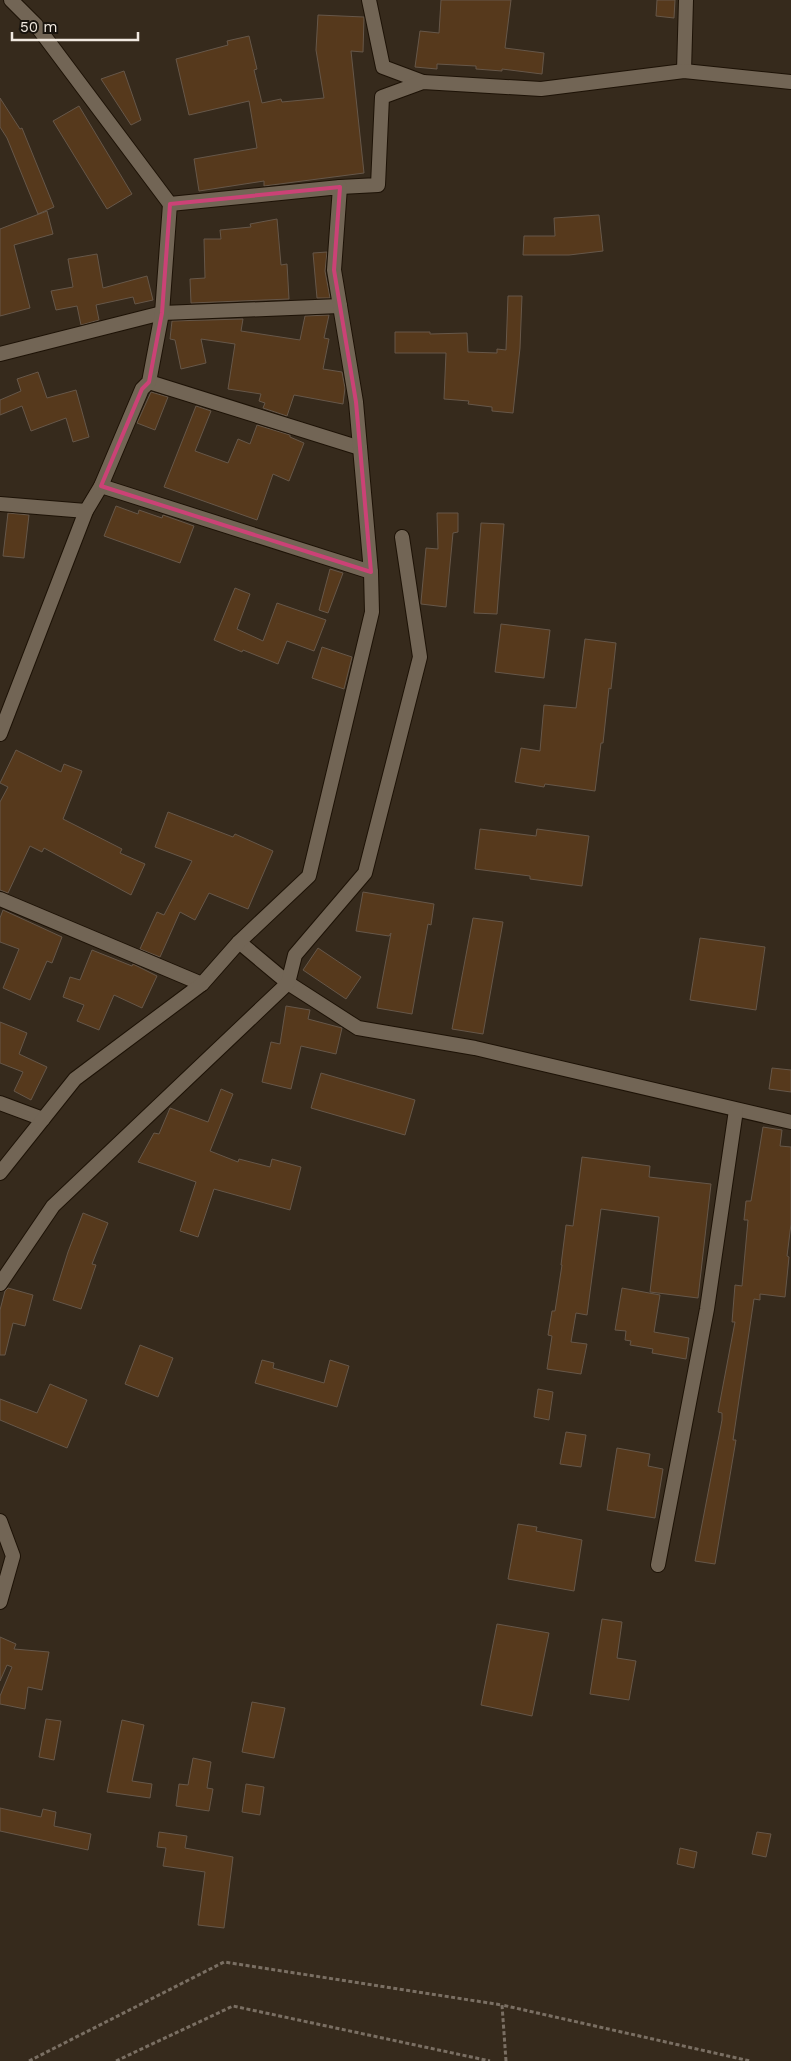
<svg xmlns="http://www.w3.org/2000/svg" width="791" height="2061" font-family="'Work Sans',sans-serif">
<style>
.building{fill:#56391c;stroke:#665749}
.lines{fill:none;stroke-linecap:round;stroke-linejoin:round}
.minor-casing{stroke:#1d1206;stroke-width:16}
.tertiary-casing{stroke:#1d1206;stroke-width:16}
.path{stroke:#7a6f63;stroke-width:3;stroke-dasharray:4 2.5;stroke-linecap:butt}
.minor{stroke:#726555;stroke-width:14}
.tertiary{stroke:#726555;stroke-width:14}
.marked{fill:none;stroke:#cb4276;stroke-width:4;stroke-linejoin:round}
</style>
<rect width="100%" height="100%" fill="#362a1c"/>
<g class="building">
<path d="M441,0H511L505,48L544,53L542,74L502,69V71L476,69V66L437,64V69L415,67L420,31L439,33Z"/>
<path d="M657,0H675L674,18L656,16Z"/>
<path d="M318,15L364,17L363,52L351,51L364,173L264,186V181L199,191L194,159L257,148L249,101L189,115L176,59L228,45L227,41L249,36L257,69L254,70L262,103L281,99L282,102L324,98L316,50Z"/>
<path d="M124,71L141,120L131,125L101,79Z"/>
<path d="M0,98L20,129L22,128L54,207L38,214L7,138L0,127Z"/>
<path d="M79,106L132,194L107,209L53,121Z"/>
<path d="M47,211L53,234L14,245L30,308L0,316V229Z"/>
<path d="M599,215L603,251L569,255H523L524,236H555L554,218Z"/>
<path d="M277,219L281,265L287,264L289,299L191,303L190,279L205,278L204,239H221L220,230L251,227L250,224Z"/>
<path d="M327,252L325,271L330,298H317L313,253Z"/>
<path d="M97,254L103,288L147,276L153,300L135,304L133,297L96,305L99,320L81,325L77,306L56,310L51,291L73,287L68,259Z"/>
<path d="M508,296H522L520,348L513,413L492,411V407L468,404L469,401L444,399L446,353H395V332H430V334L467,333L468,352L497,353V349L506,350Z"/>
<path d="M329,315L324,338L329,339L323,369L342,372L345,388L343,404L294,395L287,416L263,408L265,403L259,401L261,394L228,389L235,344L201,339L206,363L181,369L175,340L170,339L172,321L243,319L241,331L300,340L305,316Z"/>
<path d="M38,372L47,398L76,390L89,437L73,442L66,418L31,431L22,406L0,415V400L21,391L17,379Z"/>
<path d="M151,392L168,397L155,430L137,423Z"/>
<path d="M196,406L211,411L195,451L228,463L238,439L250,444L257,425L290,435V437L304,443L289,481L273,474L257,520L164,487Z"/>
<path d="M116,506L138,514L139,510L162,518L163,515L194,526L180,563L104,536Z"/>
<path d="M8,513L29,515L24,558L3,556Z"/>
<path d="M437,513H458V532L453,533L446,607L421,604V602L426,548L438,549Z"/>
<path d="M481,523L504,524L497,614L474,613Z"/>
<path d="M330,569L343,573L328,613L319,610Z"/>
<path d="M235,588L250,594L237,629L263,641L277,603L326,620L314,651L287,641L278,664L243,650L242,652L214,640Z"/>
<path d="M501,624L550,630L544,678L495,672Z"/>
<path d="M585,639L616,643L611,689L609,688L603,743H601L595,791L545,784L544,787L515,782L521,748L540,751L544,705L576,708Z"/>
<path d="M322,647L352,657L344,689L312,678Z"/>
<path d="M16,750L61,772L64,764L82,771L63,819L122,849L120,853L145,864L131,895L44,848L42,852L30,846L8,893L0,890V802L8,787L0,783Z"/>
<path d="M168,812L233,837L235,834L273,851L248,909L209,893L195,920L180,912L160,957L140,949L157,912L164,915L192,861L155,847Z"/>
<path d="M480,829L536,836L537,829L589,836L582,886L530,879V876L475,869Z"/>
<path d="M363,892L434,904L431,925L428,924L412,1014L377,1008L391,933L389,936L356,931Z"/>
<path d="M3,910L62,937L52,963L47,961L30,1000L3,988L19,949L0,942V918Z"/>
<path d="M473,918L503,922L483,1034L452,1029Z"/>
<path d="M700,938L765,947L756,1010L690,1000Z"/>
<path d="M318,948L361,977L346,999L303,970Z"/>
<path d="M92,950L132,966L133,964L157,976L142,1008L114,995L99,1030L77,1021L84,1005L63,997L70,977L80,980Z"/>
<path d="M286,1006L310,1010L308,1019L342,1028L336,1054L301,1046L291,1089L262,1082L271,1042L280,1044Z"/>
<path d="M0,1022L27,1033L19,1054L47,1067L31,1100L14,1091L23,1072L0,1063Z"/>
<path d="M772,1068L791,1070V1092L769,1089Z"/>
<path d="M321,1073L415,1100L405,1135L311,1108Z"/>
<path d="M221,1089L233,1094L210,1151L238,1162L239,1159L270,1167L272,1159L301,1167L290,1210L214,1189L198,1237L180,1231L196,1182L138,1162L154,1133L159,1134L170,1108L208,1122Z"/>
<path d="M763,1127L782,1130L780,1146L791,1147V1224L787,1256L789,1257L785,1297L760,1294V1300L754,1299L733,1440H736L715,1564L695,1561L722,1420V1413L718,1412L735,1322H732L735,1285L742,1286L748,1220H744L746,1201H751Z"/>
<path d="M582,1157L650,1166L649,1177L711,1184L698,1298L650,1292L659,1217L601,1209L587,1315L576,1313L571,1342L587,1344L581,1374L547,1369L552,1336L548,1335L552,1311H555L562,1265H561L566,1225L573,1226Z"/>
<path d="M83,1213L108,1223L92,1264L96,1265L81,1309L53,1300L68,1252Z"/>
<path d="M8,1288L33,1295L25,1326L13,1323L5,1355H0V1310L5,1291Z"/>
<path d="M622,1288L660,1295L654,1332L689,1338L686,1359L652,1353L653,1349L630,1345L631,1341L625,1340L626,1331L615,1330Z"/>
<path d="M140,1345L173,1358L158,1397L125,1384Z"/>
<path d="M262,1360L274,1363L273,1368L324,1383L330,1360L349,1366L337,1407L255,1383Z"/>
<path d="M50,1384L87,1400L67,1448L0,1420V1399L37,1413Z"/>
<path d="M538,1389L553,1392L549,1420L534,1417Z"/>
<path d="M566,1432L586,1435L581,1467L560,1464Z"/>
<path d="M617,1448L650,1454L648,1466L663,1469L655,1518L607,1510Z"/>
<path d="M518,1524L537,1527L536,1531L582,1540L574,1591L508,1579Z"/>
<path d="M602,1619L622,1622L617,1658L636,1661L629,1700L590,1694Z"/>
<path d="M497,1624L549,1633L532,1716L481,1705Z"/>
<path d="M0,1637L16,1644L14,1649L49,1652L42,1690L28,1687L25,1709L0,1704V1696L12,1667L7,1665L0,1681Z"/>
<path d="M252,1702L285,1708L274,1758L242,1752Z"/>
<path d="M46,1719L61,1721L54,1760L39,1757Z"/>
<path d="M122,1720L144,1725L132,1781L152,1784L150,1798L107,1792Z"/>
<path d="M193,1758L211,1762L207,1788L213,1789L209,1811L176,1806L179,1784L188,1785Z"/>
<path d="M246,1784L264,1787L260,1815L242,1812Z"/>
<path d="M0,1808L41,1817L43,1809L56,1812L54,1826L91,1834L88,1850L0,1831Z"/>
<path d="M159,1832L187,1836L185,1848L233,1857L224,1928L198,1925L205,1872L163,1866L166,1848L157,1847Z"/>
<path d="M757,1832L771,1834L766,1857L752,1854Z"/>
<path d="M680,1848L697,1852L694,1868L677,1864Z"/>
</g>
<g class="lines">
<defs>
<g id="minor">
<path d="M369,0L383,67L423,82"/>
<path d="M684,71L686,0"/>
<path d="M340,187L378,185L382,97L423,82L541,89L684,71L791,82"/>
<path d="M0,354L162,313L340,306"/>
<path d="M149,382L360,448"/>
<path d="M101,486L371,572"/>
<path d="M0,504L86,511"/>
<path d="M0,734L86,511L101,486L142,389L149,382L162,313L170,204"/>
<path d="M0,899L202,984"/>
<path d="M239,942L288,983L358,1028L475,1048L791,1122"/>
<path d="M0,1103L43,1119"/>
<path d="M0,1284L53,1206L288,983L295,955L365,873L420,657L402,537"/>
<path d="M0,1521L13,1556L0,1602"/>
<path d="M658,1565L707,1309L736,1110"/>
</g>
<path id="tertiary" d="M0,1173L75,1079L202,984L239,942L309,876L372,612L371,572L356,402L334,270L340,187L170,204L36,25L11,0"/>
</defs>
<use href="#minor" class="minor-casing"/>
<use href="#tertiary" class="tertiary-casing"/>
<g class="path">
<path d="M29,2061L224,1962L502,2005"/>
<path d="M116,2061L233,2006L490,2061"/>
<path d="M506,2061L502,2005L750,2061"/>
</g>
<use href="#minor" class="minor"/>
<use href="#tertiary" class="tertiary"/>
</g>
<path class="marked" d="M340,187L334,270L356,402L371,572L101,486L142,389L149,382L162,313L170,204Z"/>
<path d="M12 32v8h126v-8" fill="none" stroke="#f1e9e0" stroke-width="2.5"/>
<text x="20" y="32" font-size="15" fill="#f1e9e0" stroke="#19140e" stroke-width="4" paint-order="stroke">50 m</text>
</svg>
